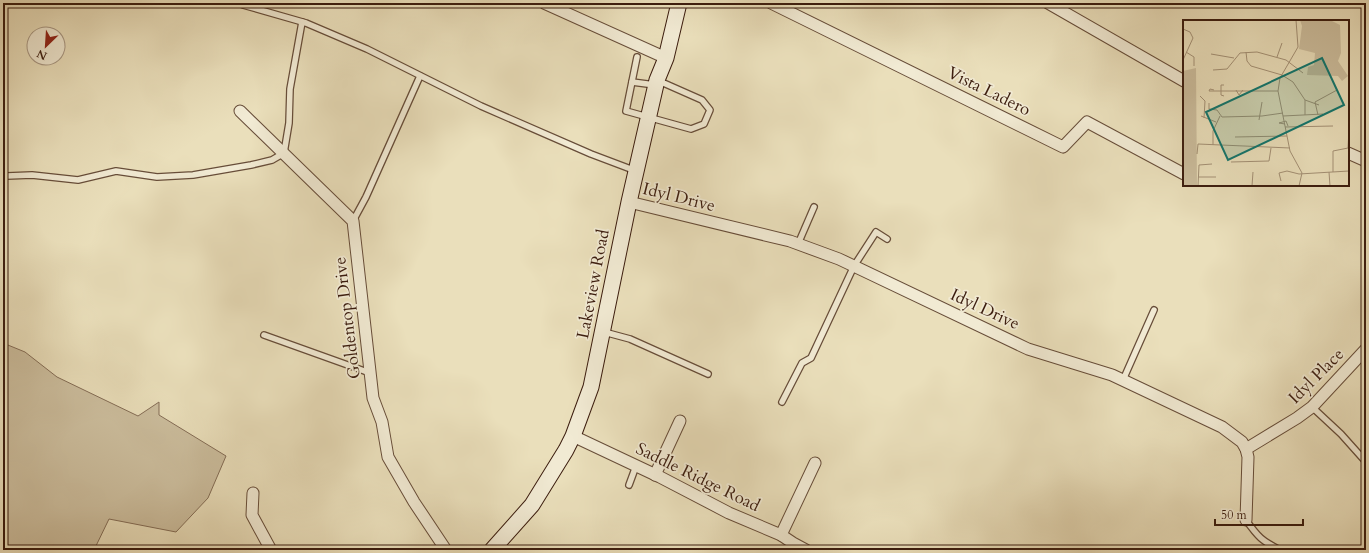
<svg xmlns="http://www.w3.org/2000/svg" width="1369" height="553" font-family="Cardo,serif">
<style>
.green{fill:#ccbe9e;stroke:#846d56}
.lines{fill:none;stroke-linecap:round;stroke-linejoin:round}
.lane-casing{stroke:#674d39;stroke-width:8}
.street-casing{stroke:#674d39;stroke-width:13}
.secondary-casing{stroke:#3b1c0e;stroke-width:17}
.lane{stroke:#f1ead3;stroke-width:5.5}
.street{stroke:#f1ead3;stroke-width:11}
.secondary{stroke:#f1ead3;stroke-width:15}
.labels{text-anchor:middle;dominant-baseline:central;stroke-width:3.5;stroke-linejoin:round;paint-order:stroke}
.street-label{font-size:17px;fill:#3b1c0e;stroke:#f1ead3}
.inset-road{fill:none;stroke:#a49176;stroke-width:1}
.view{fill:#0f766e;fill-opacity:0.15;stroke:#0f766e;stroke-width:2}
.inset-edge{fill:none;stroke:#3b1c0e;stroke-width:2}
</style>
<rect width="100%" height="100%" fill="#eadfbb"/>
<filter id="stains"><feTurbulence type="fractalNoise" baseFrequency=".005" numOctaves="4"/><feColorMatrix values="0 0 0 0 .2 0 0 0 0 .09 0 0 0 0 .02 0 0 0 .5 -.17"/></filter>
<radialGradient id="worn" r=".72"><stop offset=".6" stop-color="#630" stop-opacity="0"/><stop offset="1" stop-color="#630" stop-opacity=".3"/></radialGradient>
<path class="green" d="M3,343L25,352L57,377L138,416L159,402V415L226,456L208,498L176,532L109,519L94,550H3Z"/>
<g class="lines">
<defs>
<g id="lane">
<path d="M243,5L306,23L367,49L481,106L591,154L636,171"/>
<path d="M637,57L626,111L691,129L704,124L710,110L702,100L659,81"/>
<path d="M632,82L655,85"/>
<path d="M7,176L32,175L78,180L116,171L157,177L193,175L251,165L272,160L284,153L289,123L290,89L302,22"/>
<path d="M353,221L366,197L420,76"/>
<path d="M798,244L814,207"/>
<path d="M604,332L630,339L708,374"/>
<path d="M264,335L370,373"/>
<path d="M1123,380L1154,310"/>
<path d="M782,402L802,363L811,358L854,266L876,232L887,239"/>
<path d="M1312,407L1341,434L1366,462"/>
<path d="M629,485L636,466"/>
<path d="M1246,520C1258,537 1262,541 1280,550"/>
</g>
<g id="street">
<path d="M544,3L666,58"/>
<path d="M771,3L1063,147L1087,122L1184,174"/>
<path d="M1048,3L1184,81"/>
<path d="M240,111L353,221L373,398L382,422L388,457L414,502L446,550"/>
<path d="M1348,153L1366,161"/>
<path d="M629,202L790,241L839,259L1028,349L1112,375L1222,427L1242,442L1246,449L1248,457L1246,520"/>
<path d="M573,436L660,477L729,513L781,535L793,543L806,550"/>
<path d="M1246,449L1297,418L1312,407L1366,349"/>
<path d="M655,475L680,421"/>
<path d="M253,493L252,515L271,550"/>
<path d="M781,535L815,463"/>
</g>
<path id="secondary" d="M492,550L532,505L566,450L573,436L591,387L629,202L657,80L666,58L679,3"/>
</defs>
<use href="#lane" class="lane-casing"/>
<use href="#street" class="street-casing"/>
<use href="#secondary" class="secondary-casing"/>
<use href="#lane" class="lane"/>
<use href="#street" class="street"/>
<use href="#secondary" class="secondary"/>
</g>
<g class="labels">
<g class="street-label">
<text transform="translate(989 91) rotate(26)">Vista Ladero</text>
<text transform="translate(679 197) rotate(14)">Idyl Drive</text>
<text transform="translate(593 284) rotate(-79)">Lakeview Road</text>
<text transform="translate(985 309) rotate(25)">Idyl Drive</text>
<text transform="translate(347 318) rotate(-97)">Goldentop Drive</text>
<text transform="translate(1316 376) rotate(-45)">Idyl Place</text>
<text transform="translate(698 477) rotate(26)">Saddle Ridge Road</text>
</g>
</g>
<g transform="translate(1183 20)">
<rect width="166" height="166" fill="#eadfbb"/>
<path d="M117,0L149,1L157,5L158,33L155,41L165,56L159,61L155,56L124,55L125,47L131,45L132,33L116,29L119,6ZM13,48L14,166H0V51Z" fill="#ccbe9e"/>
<path class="inset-road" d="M113,0L115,27L97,58L95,71L107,131L119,153L116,166M0,9L7,12L10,18L0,40M3,32L11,37V46M63,32L64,41L68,46L99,55L110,62L122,80L136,85M28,34L51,38M94,37L99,23M30,50L44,49L57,33L74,32L103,40L120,53M31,70L27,69L26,71H95M53,70L56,75L60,70M17,76L22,81L21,98M41,76L38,75V65H41M26,83V89L34,90L39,97L79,96L100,93M122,95V80M135,95L132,82L154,70M18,96L33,102M100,96L140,94M76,100L79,82M102,104L96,103L103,101L105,106M102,107L150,106M52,117L104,116M30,125V111L37,96M14,134L15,124L107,128M48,142L86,141L88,128M146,152L147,166M150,152V131L165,128L166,110M15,157H33M98,161L96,153L104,151L116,154L166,151M15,166L16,145L29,144M69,166L70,152"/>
<path class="view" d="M139,38L161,85L45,140L23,92Z"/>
<rect width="166" height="166" class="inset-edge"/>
</g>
<rect width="1369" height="553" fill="none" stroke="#eadfbb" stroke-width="16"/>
<rect x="4" y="4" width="1361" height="545" fill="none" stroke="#3b1c0e" stroke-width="2"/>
<rect x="8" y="8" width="1353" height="537" fill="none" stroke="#3b1c0e"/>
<g transform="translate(46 46) rotate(205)"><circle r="19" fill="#f1ead3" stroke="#a89884"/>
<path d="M0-3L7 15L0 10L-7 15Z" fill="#8f2418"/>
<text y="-6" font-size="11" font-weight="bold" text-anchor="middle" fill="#3b1c0e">N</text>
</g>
<path d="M1215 519v6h88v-6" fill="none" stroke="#3b1c0e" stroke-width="2"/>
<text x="1221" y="519" font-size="12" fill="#3b1c0e" stroke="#f1ead3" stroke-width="3" paint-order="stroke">50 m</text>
<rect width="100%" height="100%" filter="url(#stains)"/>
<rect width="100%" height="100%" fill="url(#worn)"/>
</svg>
